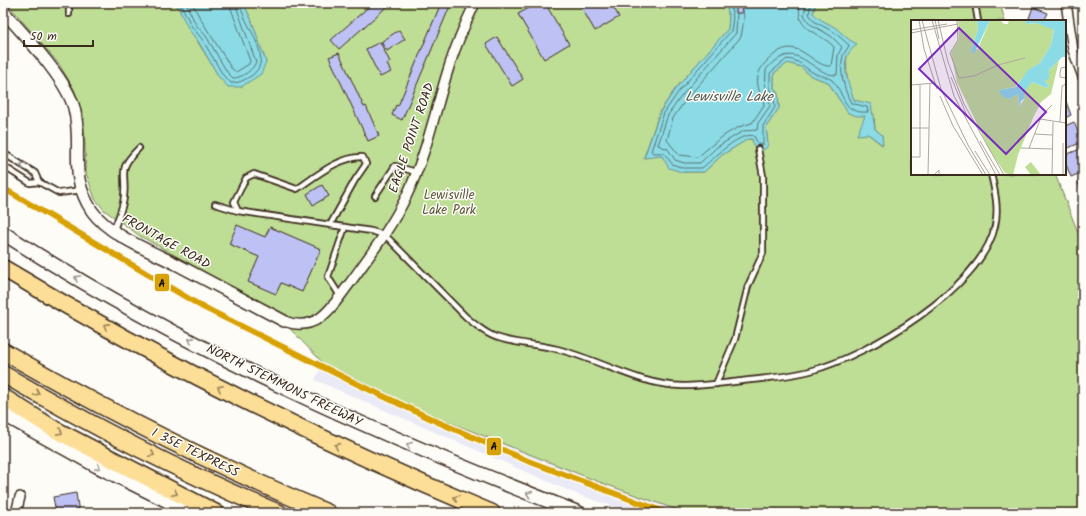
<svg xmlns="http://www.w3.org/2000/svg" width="1086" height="516" font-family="Kalam,sans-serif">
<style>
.built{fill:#eaeaf6}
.green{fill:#bedd95;stroke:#7c845a}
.water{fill:#8adbe6;stroke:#6a9496}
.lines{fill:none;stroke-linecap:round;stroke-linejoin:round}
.shore{stroke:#5b716e;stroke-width:1}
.building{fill:#bec1f3;stroke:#3b2a1e}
.service-casing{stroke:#3b2a1e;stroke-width:8}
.minor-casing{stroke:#3b2a1e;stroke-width:12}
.tertiary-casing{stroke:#3b2a1e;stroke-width:14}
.secondary-casing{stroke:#3b2a1e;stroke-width:16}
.motorway-casing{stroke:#3b2a1e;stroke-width:19}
.service{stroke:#fdfcf7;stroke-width:4.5}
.minor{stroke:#fdfcf7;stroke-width:9}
.tertiary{stroke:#fdfcf7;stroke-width:11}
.secondary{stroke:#fdfcf7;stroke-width:13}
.motorway{stroke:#fcde96;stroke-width:16}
.rail-1-casing{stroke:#fdfcf7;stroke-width:9}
.rail-1{stroke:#d8a106;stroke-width:6}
.oneway{stroke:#9c938a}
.oneway2{stroke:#9c845a}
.labels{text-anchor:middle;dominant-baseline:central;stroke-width:3;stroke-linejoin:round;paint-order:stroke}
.street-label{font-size:13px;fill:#3b2a1e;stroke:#fdfcf7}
.park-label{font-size:13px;fill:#5c573c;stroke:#fdfcf7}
.water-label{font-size:14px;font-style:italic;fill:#4f5650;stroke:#fdfcf7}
.inset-road{fill:none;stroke:#afa8a0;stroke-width:1}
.view{fill:#7b2cbf;fill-opacity:0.15;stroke:#7b2cbf;stroke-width:2}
.inset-edge{fill:none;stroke:#3b2a1e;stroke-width:2}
.line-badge{stroke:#fdfcf7;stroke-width:1.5}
.pale-badge-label{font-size:11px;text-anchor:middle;font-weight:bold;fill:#111}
</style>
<rect width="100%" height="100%" fill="#fdfcf7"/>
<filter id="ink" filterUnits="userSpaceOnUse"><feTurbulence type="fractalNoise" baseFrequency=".025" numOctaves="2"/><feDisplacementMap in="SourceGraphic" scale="8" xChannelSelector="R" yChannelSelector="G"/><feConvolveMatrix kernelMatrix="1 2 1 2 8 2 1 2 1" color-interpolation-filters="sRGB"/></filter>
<g filter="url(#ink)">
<path class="built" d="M323,363L424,412L599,482L686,513H633L579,495L315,380Z"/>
<path class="green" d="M7,3H176C188,29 205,52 219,77L266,62L251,19L243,3H726L729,18L728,29L676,88L660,111L644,157L662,156L682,172H704L722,155L748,139H752L755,147L760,150L768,145L766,127L779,108L778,94L774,88V73L788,63L801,67L811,76L828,82L840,101L865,116L868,134L882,145V135L875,129L874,114C868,109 861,106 856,101C843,89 847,55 848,40L837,29L817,18L813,14L816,3H1000L1005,21H912V174H1055L1083,245V513H686L599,482L424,412L323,363L270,308L140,236L104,210L95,199L86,173L84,118L74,89L59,64Z"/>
<g class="water">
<path d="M176,3H243L251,19L266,62L261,74L241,87H228L219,77L198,41L189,30Z"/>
<path d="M726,3H816L813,13C820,21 829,23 837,29C844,35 848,40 857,44C854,47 849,52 847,56C842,69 850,88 854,100L871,104L875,129L882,135L883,145L868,134L857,135L865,116H857L848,113L828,82L811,76L801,67L788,63L774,73V88L778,94L779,108L766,127L768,145L765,149L760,150L754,147L752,139H748L722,155L704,172H682L669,168L662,156L644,158L660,112L676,88L728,29L729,18Z"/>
</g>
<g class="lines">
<g class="shore">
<path d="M180,3L192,27L202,39L223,75L231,83C240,83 244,80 251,76C277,59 242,24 240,3"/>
<path d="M186,3L196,25L206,36L227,72L233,78C242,78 253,70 256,62L235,3"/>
<path d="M192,3C203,26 219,46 231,68L236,72L249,64L250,61L229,3"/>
<path d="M730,3L733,18L731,31L679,91L664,113L651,151L653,153H664L672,164L683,168H702C713,159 740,131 754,136L758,144L763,145V126L775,107L774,96L770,88V73L787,59C800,60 804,68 814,73C819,76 827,76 832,80C846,94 841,114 868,112L867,107L851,103C844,90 839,70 843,56C844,52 848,49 849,45L834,32L815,22L809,14L811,3"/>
<path d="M743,10L744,19L741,37L687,98L673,118L667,140L679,155L698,157C714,143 731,127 752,123L764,105C764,100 761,98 760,93C753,75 762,64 775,54C799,35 813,68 831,66L834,47C818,30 795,33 800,3"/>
<path d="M737,14L736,33L683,94L668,115L658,145L668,149L675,160L684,163H700L717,147L743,131L757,130L758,123L770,106L769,98L765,89L766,70C768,66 773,63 777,60C799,43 815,76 837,75L838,55L842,47L831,36L810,24L804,15L806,3"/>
</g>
</g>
<g class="building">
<path d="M373,3H391L339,49L331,40Z"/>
<path d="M441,3L450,6L402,120L392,115L396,105L398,106Z"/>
<path d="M538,3H545L569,44L544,59L518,14Z"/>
<path d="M579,3H611L619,17L595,31Z"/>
<path d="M736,3H741L742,13H736Z"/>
<path d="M1033,7L1048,13L1044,21H1028Z"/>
<path d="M399,30L405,39L387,51L381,42Z"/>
<path d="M497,37L523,79L512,86L486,44Z"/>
<path d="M380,42L390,62L387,64L391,72L380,77L366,49Z"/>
<path d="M339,53L364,107L366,106L379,136L368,141L329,57Z"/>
<path d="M1065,99L1071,115L1065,118Z"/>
<path d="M1074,122L1082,142L1066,149L1065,126Z"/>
<path d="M1083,148V172L1071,177L1065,162V155Z"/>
<path d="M1083,181V197L1078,183Z"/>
<path d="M322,185L329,196L313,205L307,194Z"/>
<path d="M237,225L265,237L270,227L321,249L302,292L281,283L276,294L248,282L259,257L229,244Z"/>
<path d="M76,493L79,513H56L53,497Z"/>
</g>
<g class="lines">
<defs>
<g id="service">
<path d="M975,3L978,21"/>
<path d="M69,14V3"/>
<path d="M3,153L35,173L39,182"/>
<path d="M3,166L30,183L39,182L59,193L82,190"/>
<path d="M375,196L395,166L416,172"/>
<path d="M215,204L238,211"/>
<path d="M330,225L355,180L366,164L363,157C340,156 316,176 297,189L254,174L246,178L234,202L238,211L371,231L385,235L466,317C476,325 487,335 499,338C520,345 543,344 564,351C604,362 640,385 683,386C702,386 722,383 742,381C764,378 788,377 810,371C868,356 982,288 995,226C999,209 995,191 991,174"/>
<path d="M114,230C117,220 123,208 124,197C127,171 116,171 139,148"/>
<path d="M340,296L328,277L345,227"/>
<path d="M716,384L735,339L748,286L763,253V176L758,149"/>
</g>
<g id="minor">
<path d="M1066,3L1073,50L1083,77"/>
<path d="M284,321C318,334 332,306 350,283C370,255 391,228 406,197C426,156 435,111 449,67C456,45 465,24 475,3"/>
<path d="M16,513L20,497"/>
</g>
<path id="tertiary" d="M3,11C24,35 66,78 74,108C84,146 67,173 92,211C109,235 150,251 176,264C212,283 248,302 284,321"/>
<g id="secondary">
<path d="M3,233C183,349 380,436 579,513"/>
<path d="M3,414L97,466L192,513"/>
</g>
<g id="motorway">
<path d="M3,268C159,362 323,443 492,513"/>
<path d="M3,351C108,412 216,466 328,513"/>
<path d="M3,374C92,426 184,474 279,513"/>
<path d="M3,397L54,429L216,513"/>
</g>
</defs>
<use href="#service" class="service-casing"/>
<use href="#minor" class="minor-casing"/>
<use href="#tertiary" class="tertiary-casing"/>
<use href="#secondary" class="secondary-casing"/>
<use href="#motorway" class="motorway-casing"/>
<use href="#service" class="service"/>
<use href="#minor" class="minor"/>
<use href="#tertiary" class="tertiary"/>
<use href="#secondary" class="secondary"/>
<use href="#motorway" class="motorway"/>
<defs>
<path id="rail-1" d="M3,188L201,306L349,380L438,422L528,461L667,513"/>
</defs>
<use href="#rail-1" class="rail-1-casing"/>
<use href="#rail-1" class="rail-1"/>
</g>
<defs><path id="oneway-chevron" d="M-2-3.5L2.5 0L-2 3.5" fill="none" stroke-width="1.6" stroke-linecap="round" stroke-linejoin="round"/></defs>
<g class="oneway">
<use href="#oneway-chevron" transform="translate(23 165) rotate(-148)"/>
<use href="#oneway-chevron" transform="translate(77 278) rotate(-149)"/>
<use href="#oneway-chevron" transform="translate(191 340) rotate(-152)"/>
<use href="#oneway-chevron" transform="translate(409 445) rotate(-157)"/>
<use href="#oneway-chevron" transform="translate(98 467) rotate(27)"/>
<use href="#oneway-chevron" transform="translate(529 494) rotate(-159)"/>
</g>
<g class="oneway2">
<use href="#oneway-chevron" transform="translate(106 326) rotate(-151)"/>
<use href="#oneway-chevron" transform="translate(220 388) rotate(-153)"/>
<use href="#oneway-chevron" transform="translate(37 393) rotate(28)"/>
<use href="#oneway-chevron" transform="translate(60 432) rotate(28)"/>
<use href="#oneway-chevron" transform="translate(337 446) rotate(-156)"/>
<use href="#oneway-chevron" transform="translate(152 454) rotate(26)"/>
<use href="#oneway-chevron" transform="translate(175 493) rotate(27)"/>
<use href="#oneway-chevron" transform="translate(456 498) rotate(-157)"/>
</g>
</g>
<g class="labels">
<g class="street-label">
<text transform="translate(412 138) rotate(-71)">EAGLE POINT ROAD</text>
<text transform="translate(166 242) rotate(29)">FRONTAGE ROAD</text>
<text transform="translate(284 386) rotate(26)">NORTH STEMMONS FREEWAY</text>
<text transform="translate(195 453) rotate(26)">I 35E TEXPRESS</text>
</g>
<g class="park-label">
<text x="449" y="195">Lewisville<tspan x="449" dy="15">Lake Park</tspan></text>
</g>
<g class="water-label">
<text x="729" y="97">Lewisville Lake</text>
</g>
</g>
<g transform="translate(911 20)">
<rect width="155" height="155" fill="#fdfcf7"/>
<path d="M47,0H66L67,9L60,31L67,29L79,0H89L93,4H97L98,0H113L117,4L125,3L143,9L140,25L129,43L118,50L104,67L88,70L98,79L107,74L108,87L114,78L112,72L121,62L136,68L138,66L134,61L138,56L137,51L148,40L140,74L130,82L122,98L107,135L102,155L94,153L79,131L46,62L40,33L48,19ZM120,142L130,155H120L114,147Z" fill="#bedd95"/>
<path d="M66,0H79L63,34L60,31L67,9ZM113,0H155V37H151L138,50V58L134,61L138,66L136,68L121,62L113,72L114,78L110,81L108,88L107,74L98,79L91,76L88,70L105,67L117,50L129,43L140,25L143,10L125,3L116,4Z" fill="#8adbe6"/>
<path class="inset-road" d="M8,0L13,29L26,69M11,0L30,69L57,125L75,155M21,0L43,76L85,155M24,0L28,19M27,0L37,42L53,84L93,155M46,0L47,20L39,33L48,58L63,56L87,45L114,38M0,10L36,4M0,13L47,4M155,47L150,48L149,54V57L155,58M40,57L56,96M0,65L24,63M29,76L42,106L72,155M129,99L155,103M149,102L151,66L155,64M0,108H18M123,114L142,115M69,121L89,155M110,128L142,129M118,128L131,95L141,85M64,131L79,155M0,137H9V65M17,155L19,63M23,155L28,150V155M141,155L142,102M152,155V123"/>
<path class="view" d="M48,8L135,92L95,134L8,49Z"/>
<rect width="155" height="155" class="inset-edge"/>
</g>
<g class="line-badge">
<rect x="154" y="273" width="16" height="19" rx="4" fill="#d8a106"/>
<rect x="486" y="437" width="16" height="19" rx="4" fill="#d8a106"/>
</g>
<g class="pale-badge-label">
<text x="162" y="287">A</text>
<text x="494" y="450">A</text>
</g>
<rect width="1086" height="516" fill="none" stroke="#fdfcf7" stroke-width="16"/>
<rect x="8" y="8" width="1070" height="500" fill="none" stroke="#3b2a1e" stroke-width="1.5" filter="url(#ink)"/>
<path d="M24 40v6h69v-6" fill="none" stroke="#3b2a1e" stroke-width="2"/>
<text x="30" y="40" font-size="12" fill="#3b2a1e" stroke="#fdfcf7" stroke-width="3" paint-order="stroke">50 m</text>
</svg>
